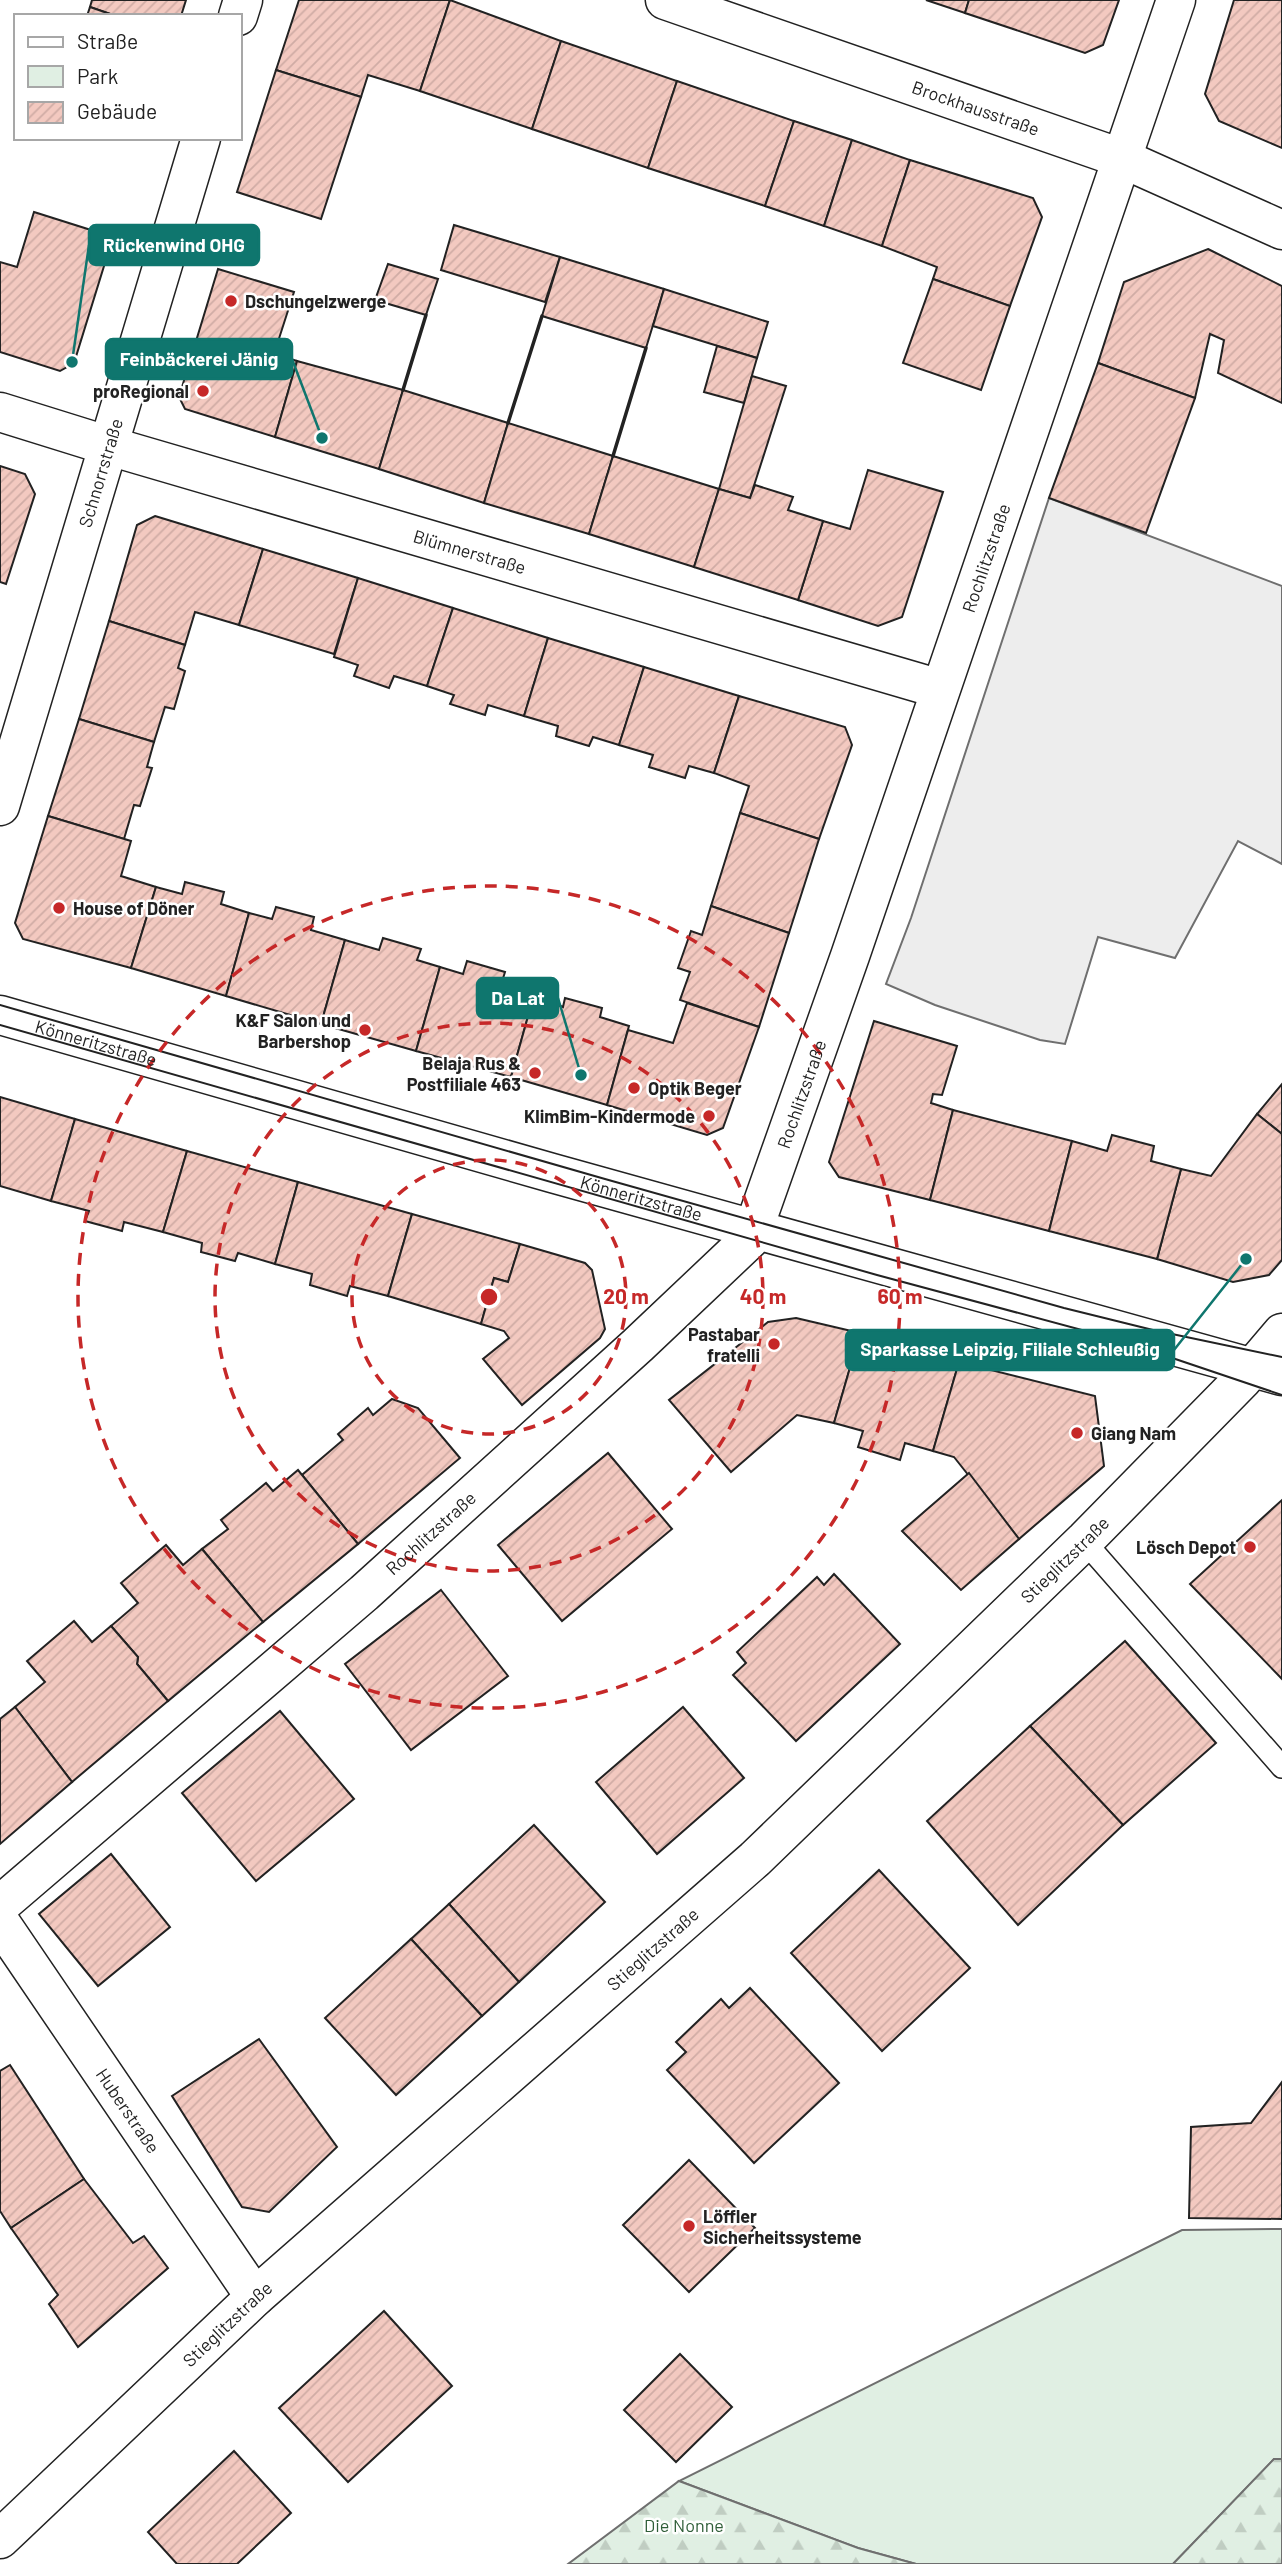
<svg xmlns="http://www.w3.org/2000/svg" width="1282" height="2564" font-family="Barlow,sans-serif">
<style>
.green{fill:#e0efe3;stroke:#6f6f6f;stroke-width:2}
.forest{fill:url(#forest-firs);stroke:#6f6f6f;stroke-width:2}
.parking{fill:#ededed;stroke:#6f6f6f;stroke-width:2}
.building{fill:url(#building-hatch);stroke:#222;stroke-width:2}
.lines{fill:none;stroke-linecap:round;stroke-linejoin:round}
.lane-casing{stroke:#222;stroke-width:24}
.street-casing{stroke:#222;stroke-width:41}
.secondary-casing{stroke:#222;stroke-width:41}
.lane{stroke:#fff;stroke-width:21}
.street{stroke:#fff;stroke-width:38}
.secondary{stroke:#fff;stroke-width:38}
.tram{stroke:#222;stroke-width:2}
.wall{stroke:#222;stroke-width:3.5}
.ring{fill:none;stroke:#c62828;stroke-width:3.5;stroke-dasharray:12 9}
.poi-dot{fill:#c62828;stroke:#fff;stroke-width:2.5}
.labels{text-anchor:middle;dominant-baseline:central;stroke-width:5;stroke-linejoin:round;paint-order:stroke}
.street-label{font-size:18px;fill:#222;stroke:#fff}
.poi-label{font-size:18px;font-weight:bold;fill:#222;stroke:#fff;text-anchor:end}
.park-label{font-size:18px;fill:#2f5e38;stroke:#fff}
.centre{fill:#c62828;stroke:#fff;stroke-width:3.5}
.ring-label{font-size:21px;text-anchor:middle;font-weight:bold;fill:#c62828;stroke:#fff;stroke-width:5;stroke-linejoin:round;paint-order:stroke}
.leader{fill:none;stroke:#0f766e;stroke-width:2.5}
.callout-dot{fill:#0f766e;stroke:#fff;stroke-width:2.5}
.callout{fill:#0f766e;stroke:#0f766e;stroke-width:2.5}
.callout-label{font-size:19px;text-anchor:middle;font-weight:bold;fill:#fff}
</style>
<defs>
<pattern id="forest-firs" width="22" height="20" patternUnits="userSpaceOnUse" patternTransform="scale(1.75)"><rect width="22" height="20" fill="#e0efe3"/><path d="M5 1l3.5 6h-7zM16 11l3.5 6h-7z" fill="#c0cdc2"/></pattern>
<pattern id="building-hatch" width="6" height="6" patternUnits="userSpaceOnUse" patternTransform="scale(1.75)"><rect width="6" height="6" fill="#f3c9c0"/><path d="M-1 1l2-2M0 6l6-6M5 7l2-2" fill="none" stroke="#d0aca5"/></pattern>
</defs>
<rect width="100%" height="100%" fill="#fff"/>
<path class="green" d="M1282,2229V2459H1274L1173,2564H916L858,2548L679,2481L1182,2230Z"/>
<g class="forest">
<path d="M1274,2459H1282V2564H1173Z"/>
<path d="M679,2481L858,2548L916,2564H568Z"/>
</g>
<path class="parking" d="M1049,498L1282,586V864L1238,841L1175,958L1098,937L1065,1044L1040,1040L935,1005L886,984L911,918Z"/>
<g class="building">
<path d="M92,0H186L181,16H116L90,7Z"/>
<path d="M299,0H450L420,91L368,75L361,97L276,70Z"/>
<path d="M450,0L561,41L532,129L420,91Z"/>
<path d="M926,0H969L965,13Z"/>
<path d="M969,0H1119L1103,45L1085,53L965,13Z"/>
<path d="M1234,0H1282V148L1219,121L1205,94Z"/>
<path d="M90,7L116,16H87Z"/>
<path d="M561,41L677,81L648,168L532,129Z"/>
<path d="M276,70L361,97L321,219L237,192Z"/>
<path d="M677,81L794,121L765,206L648,168Z"/>
<path d="M794,121L852,140L824,226L765,206Z"/>
<path d="M852,140L910,160L882,246L824,226Z"/>
<path d="M910,160L1033,198L1042,217L1010,306L933,279L937,267L882,246Z"/>
<path d="M34,212L113,237L74,363L60,371L0,352V262L17,267Z"/>
<path d="M454,225L560,257L545,302L441,270Z"/>
<path d="M1208,249L1282,286V403L1218,373L1224,340L1210,334L1195,398L1098,363L1124,282Z"/>
<path d="M560,257L664,289L646,348L542,316Z"/>
<path d="M388,264L438,279L426,315L375,300Z"/>
<path d="M218,269L294,292L274,354L297,361L275,437L185,409L179,397Z"/>
<path d="M933,279L1010,306L981,390L903,363Z"/>
<path d="M664,289L768,322L757,358L653,326Z"/>
<path d="M717,346L757,358L744,403L704,392Z"/>
<path d="M297,361L403,390L379,469L275,437Z"/>
<path d="M1098,363L1195,398L1146,533L1049,498Z"/>
<path d="M752,376L786,386L750,498L719,489Z"/>
<path d="M403,390L508,423L484,503L379,469Z"/>
<path d="M508,423L613,456L589,534L484,503Z"/>
<path d="M613,456L719,489L694,567L589,534Z"/>
<path d="M0,466L25,474L35,494L6,584L0,582Z"/>
<path d="M868,470L943,492L902,617L878,626L798,600L823,521L850,529Z"/>
<path d="M755,485L793,497L788,510L823,521L798,600L694,567L719,489L750,498Z"/>
<path d="M155,516L263,549L239,625L195,612L185,645L109,621L137,525Z"/>
<path d="M263,549L358,578L334,654L239,625Z"/>
<path d="M358,578L453,608L427,686L394,676L389,688L354,676L358,665L334,657Z"/>
<path d="M453,608L548,638L524,716L488,705L485,715L450,704L454,695L427,686Z"/>
<path d="M109,621L185,645L178,668L185,671L174,709L165,707L154,742L79,719Z"/>
<path d="M548,638L644,667L619,745L593,737L589,746L556,736L558,726L524,716Z"/>
<path d="M644,667L739,696L714,773L689,766L685,778L649,767L653,755L619,745Z"/>
<path d="M739,696L845,727L852,745L819,839L740,813L749,786L714,773Z"/>
<path d="M79,719L154,742L147,767L152,768L140,806L134,805L124,839L48,816Z"/>
<path d="M740,813L819,839L789,933L711,906Z"/>
<path d="M48,816L131,841L121,876L156,887L131,968L23,939L15,923Z"/>
<path d="M185,882L224,892L221,904L249,913L226,996L131,968L156,887L182,894Z"/>
<path d="M711,906L789,933L759,1027L680,1000L690,972L678,968L691,931L702,935Z"/>
<path d="M276,907L314,917L311,930L345,940L321,1024L226,996L249,913L272,919Z"/>
<path d="M383,938L421,949L417,960L440,967L416,1051L321,1024L345,940L379,950Z"/>
<path d="M467,961L505,972L501,985L534,995L511,1077L416,1051L440,967L463,974Z"/>
<path d="M534,995L563,1007L565,998L602,1008L600,1017L629,1026L607,1105L511,1077Z"/>
<path d="M687,1003L759,1027L723,1128L707,1135L607,1105L628,1030L673,1043Z"/>
<path d="M874,1021L957,1046L942,1095L933,1094L931,1103L953,1110L930,1200L839,1177L829,1162Z"/>
<path d="M1282,1084V1134L1257,1114Z"/>
<path d="M0,1097L75,1119L51,1201L0,1186Z"/>
<path d="M953,1110L1072,1141L1049,1231L930,1200Z"/>
<path d="M1257,1114L1282,1134V1260L1269,1275L1233,1282L1157,1259L1181,1169L1211,1176Z"/>
<path d="M75,1119L187,1151L163,1232L124,1222L122,1231L85,1221L89,1211L51,1201Z"/>
<path d="M1112,1135L1154,1146L1151,1161L1181,1169L1157,1259L1049,1231L1072,1141L1107,1151Z"/>
<path d="M187,1151L298,1182L275,1264L238,1253L235,1261L201,1252L202,1243L163,1232Z"/>
<path d="M298,1182L412,1214L388,1296L350,1286L347,1296L310,1285L312,1274L275,1264Z"/>
<path d="M412,1214L520,1244L508,1282L494,1278L481,1324L388,1296Z"/>
<path d="M520,1244L585,1263L592,1270L605,1329L600,1338L522,1405L483,1359L509,1338L504,1331L481,1324L494,1278L508,1282Z"/>
<path d="M796,1318L860,1333L834,1423L797,1415L731,1472L669,1400L768,1322Z"/>
<path d="M860,1333L959,1362L933,1451L905,1443L900,1460L858,1447L863,1431L834,1423Z"/>
<path d="M959,1362L1095,1396L1104,1466L1019,1539L954,1457L933,1451Z"/>
<path d="M392,1399L418,1408L460,1458L358,1544L302,1475L343,1440L338,1434L368,1408L373,1415Z"/>
<path d="M608,1453L672,1529L562,1621L498,1545Z"/>
<path d="M298,1470L358,1544L263,1622L202,1549L228,1529L221,1520L266,1483L273,1491Z"/>
<path d="M969,1473L1019,1539L961,1590L902,1531Z"/>
<path d="M1282,1500V1679L1190,1584Z"/>
<path d="M166,1545L183,1565L202,1549L263,1622L168,1701L137,1664L138,1657L111,1626L138,1603L121,1583Z"/>
<path d="M834,1574L900,1644L796,1741L733,1675L746,1663L737,1652L817,1577L824,1585Z"/>
<path d="M441,1590L508,1676L411,1750L345,1664Z"/>
<path d="M74,1621L92,1642L111,1626L138,1657L137,1664L168,1701L72,1782L15,1707L45,1682L27,1661Z"/>
<path d="M1125,1641L1216,1743L1123,1825L1030,1726Z"/>
<path d="M15,1707L72,1782L0,1844V1719Z"/>
<path d="M683,1707L744,1778L657,1854L596,1782Z"/>
<path d="M280,1711L354,1799L256,1881L182,1793Z"/>
<path d="M1030,1726L1123,1825L1018,1925L927,1821Z"/>
<path d="M534,1825L605,1902L519,1982L449,1904Z"/>
<path d="M111,1854L170,1927L98,1986L39,1914Z"/>
<path d="M879,1870L970,1968L882,2051L791,1953Z"/>
<path d="M449,1904L519,1982L482,2016L411,1939Z"/>
<path d="M411,1939L482,2016L396,2095L325,2018Z"/>
<path d="M750,1988L839,2083L754,2163L667,2070L686,2052L676,2042L721,1999L729,2008Z"/>
<path d="M259,2039L337,2147L269,2212L242,2207L172,2096Z"/>
<path d="M10,2065L84,2179L11,2228L0,2211V2071Z"/>
<path d="M1282,2082V2219L1189,2218L1191,2127L1251,2123Z"/>
<path d="M689,2160L755,2228L689,2292L623,2225Z"/>
<path d="M84,2179L133,2243L144,2236L168,2268L78,2347L49,2304L58,2295L11,2228Z"/>
<path d="M384,2311L452,2386L348,2482L279,2408Z"/>
<path d="M680,2354L732,2407L676,2462L624,2410Z"/>
<path d="M234,2451L291,2513L237,2564H177L148,2532Z"/>
</g>
<g class="lines">
<defs>
<path id="lane" d="M1084,1541L1282,1767"/>
<g id="street">
<path id="s1" d="M665,0L1121,158L1282,230"/>
<path d="M238,16L243,0"/>
<path id="s2" d="M0,412L106,445L940,689"/>
<path id="s3" d="M0,806L201,138"/>
<path id="s4" d="M0,1905L364,1593L638,1345L750,1239L850,956L1176,0"/>
<path id="s5" d="M0,1922L255,2297"/>
<path id="s6" d="M0,2539L255,2297L755,1859L1084,1541L1242,1380L1282,1333"/>
</g>
<g id="secondary">
<path id="s7" d="M0,1015L552,1173L1282,1376"/>
</g>
</defs>
<use href="#lane" class="lane-casing"/>
<use href="#street" class="street-casing"/>
<use href="#secondary" class="secondary-casing"/>
<use href="#lane" class="lane"/>
<use href="#street" class="street"/>
<use href="#secondary" class="secondary"/>
<g class="tram">
<path d="M0,1005L605,1179L1064,1308L1153,1330L1282,1357"/>
<path d="M0,1025L877,1275L1119,1340L1282,1395"/>
</g>
<g class="wall">
<path d="M403,390L426,315"/>
<path d="M508,423L542,316"/>
<path d="M613,456L646,348"/>
</g>
</g>
<g class="ring">
<circle cx="489" cy="1297" r="137"/>
<circle cx="489" cy="1297" r="274"/>
<circle cx="489" cy="1297" r="411"/>
</g>
<g class="poi-dot">
<circle cx="231" cy="301" r="7"/>
<circle cx="203" cy="391" r="7"/>
<circle cx="59" cy="908" r="7"/>
<circle cx="365" cy="1030" r="7"/>
<circle cx="535" cy="1073" r="7"/>
<circle cx="634" cy="1088" r="7"/>
<circle cx="709" cy="1116" r="7"/>
<circle cx="774" cy="1344" r="7"/>
<circle cx="1077" cy="1433" r="7"/>
<circle cx="1250" cy="1547" r="7"/>
<circle cx="689" cy="2226" r="7"/>
</g>
<g class="labels">
<g class="street-label">
<text stroke="none"><textPath href="#s1" startOffset="329">Brockhausstraße</textPath></text>
<text stroke="none"><textPath href="#s3" startOffset="348">Schnorrstraße</textPath></text>
<text stroke="none"><textPath href="#s2" startOffset="490">Blümnerstraße</textPath></text>
<text stroke="none"><textPath href="#s4" startOffset="1724">Rochlitzstraße</textPath></text>
<text stroke="none"><textPath href="#s7" startOffset="100">Könneritzstraße</textPath></text>
<text stroke="none"><textPath href="#s4" startOffset="1157">Rochlitzstraße</textPath></text>
<text stroke="none"><textPath href="#s7" startOffset="667">Könneritzstraße</textPath></text>
<text stroke="none"><textPath href="#s4" startOffset="569">Rochlitzstraße</textPath></text>
<text stroke="none"><textPath href="#s6" startOffset="1447">Stieglitzstraße</textPath></text>
<text stroke="none"><textPath href="#s6" startOffset="880">Stieglitzstraße</textPath></text>
<text stroke="none"><textPath href="#s5" startOffset="228">Huberstraße</textPath></text>
<text stroke="none"><textPath href="#s6" startOffset="313">Stieglitzstraße</textPath></text>
</g>
<g class="poi-label">
<text x="245" y="301" text-anchor="start">Dschungelzwerge</text>
<text x="189" y="391">proRegional</text>
<text x="73" y="908" text-anchor="start">House of Döner</text>
<text x="351" y="1020">K&amp;F Salon und<tspan x="351" dy="21">Barbershop</tspan></text>
<text x="521" y="1063">Belaja Rus &amp;<tspan x="521" dy="21">Postfiliale 463</tspan></text>
<text x="648" y="1088" text-anchor="start">Optik Beger</text>
<text x="695" y="1116">KlimBim-Kindermode</text>
<text x="760" y="1334">Pastabar<tspan x="760" dy="21">fratelli</tspan></text>
<text x="1091" y="1433" text-anchor="start">Giang Nam</text>
<text x="1236" y="1547">Lösch Depot</text>
<text x="703" y="2216" text-anchor="start">Löffler<tspan x="703" dy="21">Sicherheitssysteme</tspan></text>
</g>
<g class="park-label">
<text x="684" y="2525">Die Nonne</text>
</g>
</g>
<circle cx="489" cy="1297" r="10" class="centre"/>
<g class="ring-label">
<text x="626" y="1304">20 m</text>
<text x="763" y="1304">40 m</text>
<text x="900" y="1304">60 m</text>
</g>
<path class="leader" d="M72 362L89 245M322 438L292 359M581 1075L558 998M1246 1259L1174 1350"/>
<g class="callout-dot">
<circle cx="72" cy="362" r="7"/>
<circle cx="322" cy="438" r="7"/>
<circle cx="581" cy="1075" r="7"/>
<circle cx="1246" cy="1259" r="7"/>
</g>
<g class="callout">
<rect x="89" y="225" width="170" height="40" rx="7"/>
<rect x="106" y="339" width="186" height="40" rx="7"/>
<rect x="477" y="978" width="81" height="40" rx="7"/>
<rect x="846" y="1330" width="328" height="40" rx="7"/>
</g>
<g class="callout-label">
<text x="174" y="252">Rückenwind OHG</text>
<text x="199" y="366">Feinbäckerei Jänig</text>
<text x="518" y="1005">Da Lat</text>
<text x="1010" y="1356">Sparkasse Leipzig, Filiale Schleußig</text>
</g>
<rect x="14" y="14" width="228" height="126" fill="#ffffff" stroke="#a7a7a7" stroke-width="2"/>
<rect x="28" y="37" width="35" height="10" fill="#ffffff" stroke="#a7a7a7" stroke-width="2"/>
<text x="77" y="49" font-size="21" fill="#222222">Straße</text>
<rect x="28" y="66" width="35" height="21" fill="#e0efe3" stroke="#a7a7a7" stroke-width="2"/>
<text x="77" y="84" font-size="21" fill="#222222">Park</text>
<rect x="28" y="102" width="35" height="21" fill="url(#building-hatch)" stroke="#a7a7a7" stroke-width="2"/>
<text x="77" y="119" font-size="21" fill="#222222">Gebäude</text>
</svg>
